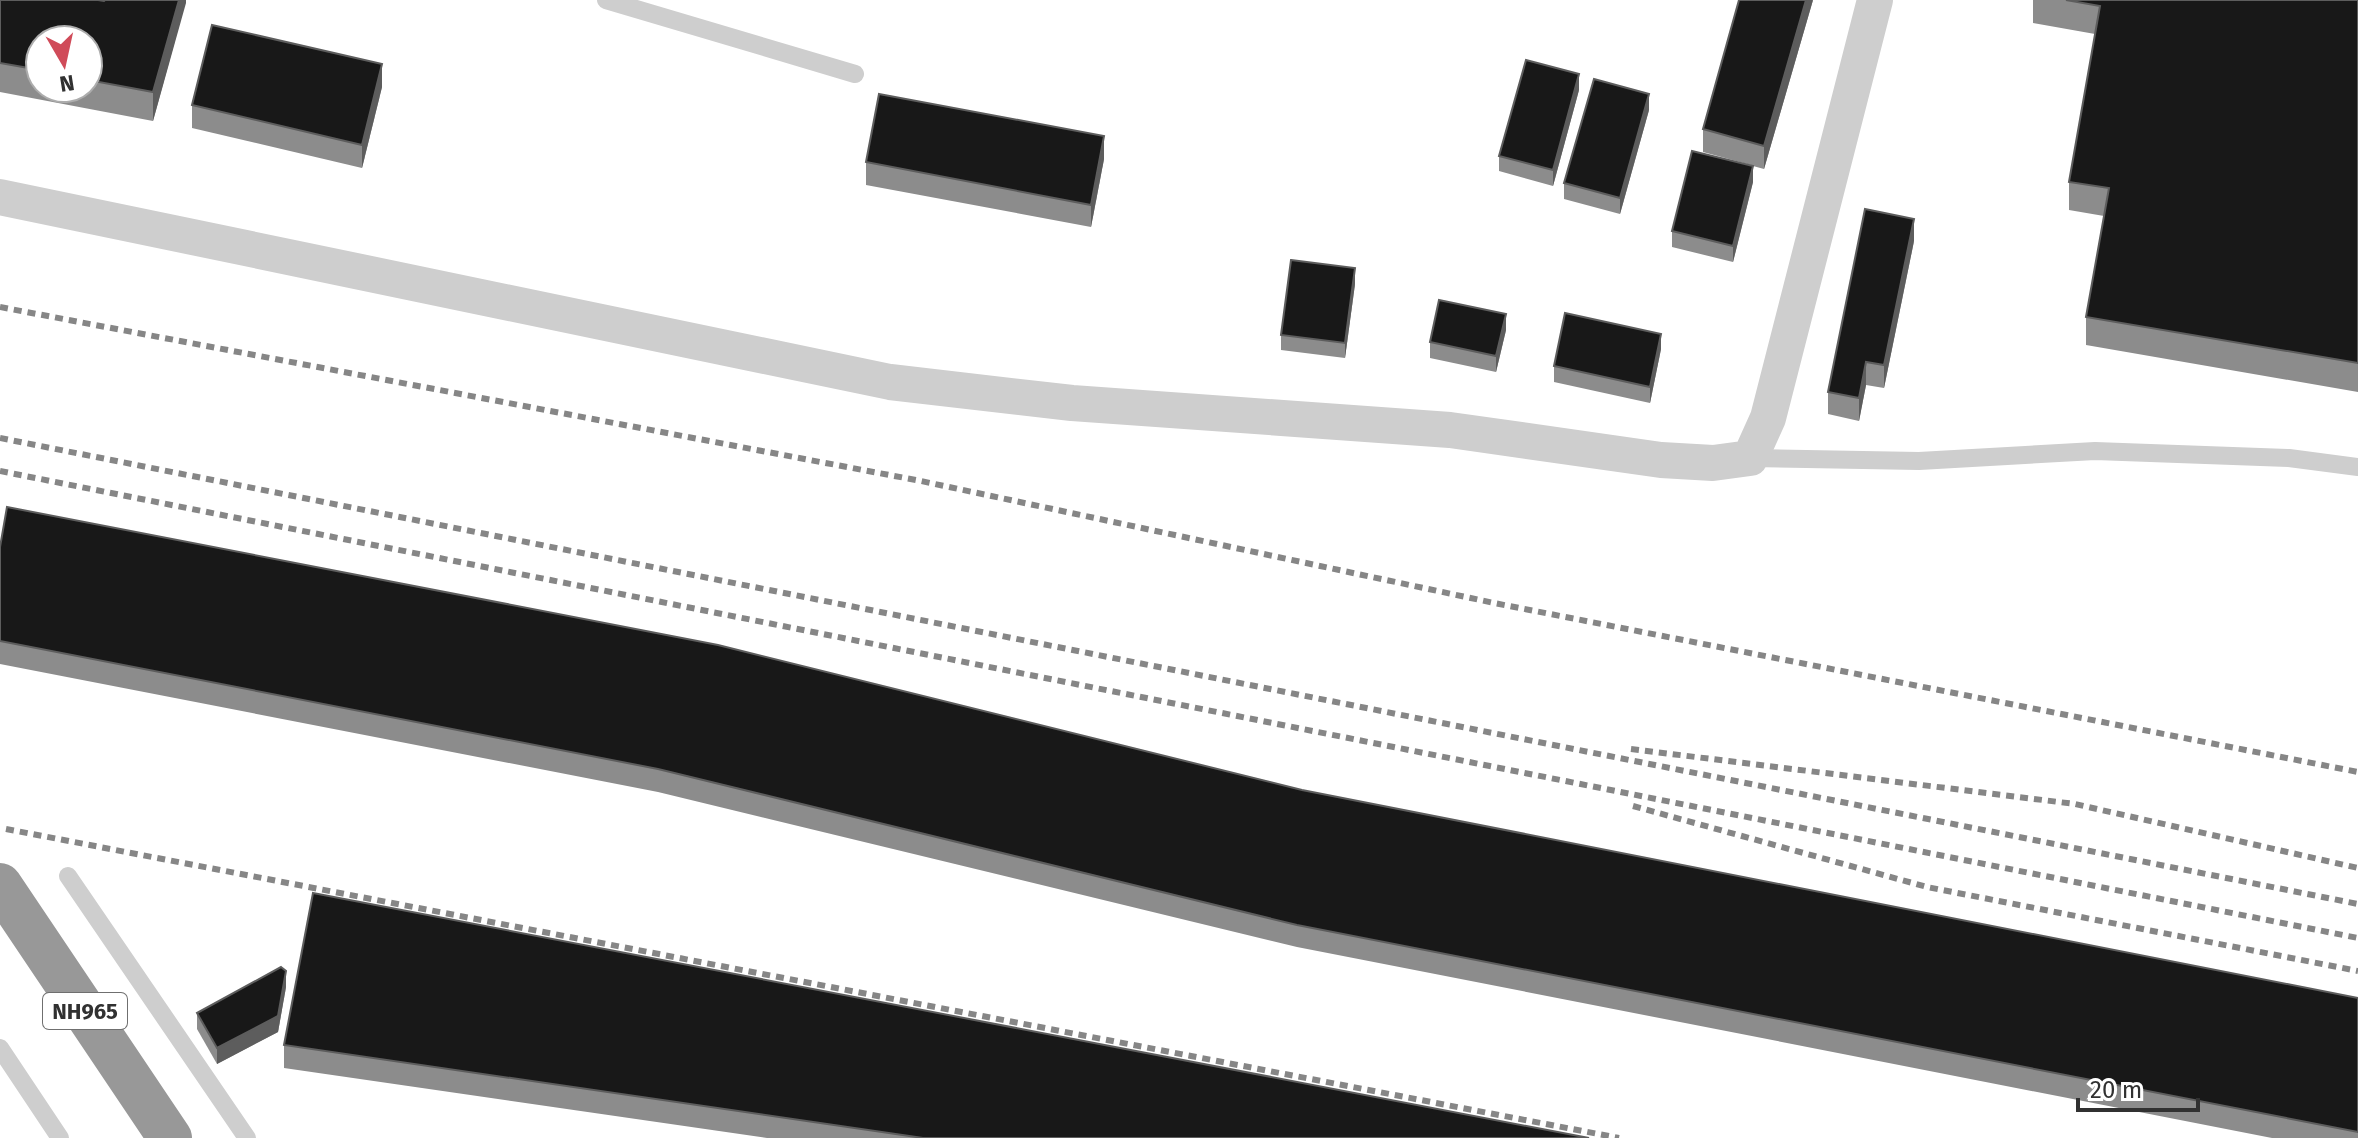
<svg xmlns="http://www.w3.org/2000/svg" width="2358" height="1138" font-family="'Fira Sans',sans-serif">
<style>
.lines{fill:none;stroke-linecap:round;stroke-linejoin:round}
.lane{stroke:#cecece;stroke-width:18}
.street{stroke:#cecece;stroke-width:36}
.highway{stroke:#989898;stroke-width:44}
.rail{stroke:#868686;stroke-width:6;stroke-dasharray:8 6;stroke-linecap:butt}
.wall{fill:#8c8c8c;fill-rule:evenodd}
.shaded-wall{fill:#5d5d5d}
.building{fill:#181818;stroke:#5d5d5d;stroke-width:2}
.labels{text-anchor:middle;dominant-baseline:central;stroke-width:8;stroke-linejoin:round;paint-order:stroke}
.shield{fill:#fff;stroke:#6f6f6f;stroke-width:2}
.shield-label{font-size:22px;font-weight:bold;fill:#313131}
</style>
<rect width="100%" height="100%" fill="#fff"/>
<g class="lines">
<g class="lane">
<path d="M606,0L855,74"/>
<path d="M1750,458L1919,461L2095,451L2289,458L2358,467"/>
<path d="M68,876L247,1138"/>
<path d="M0,1048L60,1138"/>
</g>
<path class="street" d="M0,197L890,382L1072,403L1450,430L1661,460L1713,463L1750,458L1768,418L1875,0"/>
<path class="highway" d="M0,885L170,1138"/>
<g class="rail">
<path d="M0,307L921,481L1494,603L2358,772"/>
<path d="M0,438L2358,904"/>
<path d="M0,471L2358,938"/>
<path d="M1631,749L2075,804L2358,868"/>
<path d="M1633,806L1927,887L2358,971"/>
<path d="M6,829L1619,1138"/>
</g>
</g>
<g class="wall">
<path d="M0,0L104,1L186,0L153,121L0,92ZM40,40H88V88H40Z"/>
<path d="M1813,0L1764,169L1753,166V182L1733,262L1672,247V231L1751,165L1703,152V129Z"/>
<path d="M2033,0H2358V392L2086,345V317L2104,216L2069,210V182L2095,34L2033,23Z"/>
<path d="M382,87L362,168L192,128V105Z"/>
<path d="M1579,90L1553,186L1499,171V156Z"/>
<path d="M1649,110L1620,214L1564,199V183Z"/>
<path d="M1104,159L1091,227L866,185V162Z"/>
<path d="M1914,241L1884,388L1866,385L1859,421L1828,414V392Z"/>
<path d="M1355,284L1345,358L1281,350V335Z"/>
<path d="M1506,330L1496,372L1430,358V342Z"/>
<path d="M1661,349L1650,403L1554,382V366Z"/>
<path d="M0,547L1302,790L2358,998V1138H2272L1297,947L658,792L0,664Z"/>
<path d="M286,987L278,1032L217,1064L197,1029V1013Z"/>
<path d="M284,1045L1589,1138H767L284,1068Z"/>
</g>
<g class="shaded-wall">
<path d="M179,0H186V3L153,121V92Z"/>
<path d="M1806,0H1813L1764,169V146Z"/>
<path d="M382,64V87L362,168V145Z"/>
<path d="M1579,74V90L1553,186V170Z"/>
<path d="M1649,94V110L1620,214V198Z"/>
<path d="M1104,136V159L1091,227V205Z"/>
<path d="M1753,166V182L1733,262V246Z"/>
<path d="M1914,219V241L1884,388V365Z"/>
<path d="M1355,268V284L1345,358V343Z"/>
<path d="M1506,314V330L1496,372V356Z"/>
<path d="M1661,334V349L1650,403V387Z"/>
<path d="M1866,362V385L1859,421V398Z"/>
<path d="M286,971V987L278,1032L217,1064V1048Z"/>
</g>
<g class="building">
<path d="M0,0H98L104,1L105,0H179L153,92L88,80V40H40V70L0,63Z"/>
<path d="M1739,0H1806L1764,146L1703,129Z"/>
<path d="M2066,0H2358V363L2086,317L2109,188L2069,182L2100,6Z"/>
<path d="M212,25L382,64L362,145L192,105Z"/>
<path d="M1526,60L1579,74L1553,170L1499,156Z"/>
<path d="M1594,79L1649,94L1620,198L1564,183Z"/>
<path d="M879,94L1104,136L1091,205L866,162Z"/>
<path d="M1692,151L1753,166L1733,246L1672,231Z"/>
<path d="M1865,209L1914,219L1884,365L1866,362L1859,398L1828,392Z"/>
<path d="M1291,260L1355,268L1345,343L1281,335Z"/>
<path d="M1439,300L1506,314L1496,356L1430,342Z"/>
<path d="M1565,313L1661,334L1650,387L1554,366Z"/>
<path d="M7,507L718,645L1302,790L2358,998V1132L1297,925L658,769L0,641V547Z"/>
<path d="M313,893L1589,1138H923L284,1045Z"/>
<path d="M281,967L286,971L278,1016L217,1048L197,1013Z"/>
</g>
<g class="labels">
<rect class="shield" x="43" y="993" width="84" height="36" rx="6"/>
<g class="shield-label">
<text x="85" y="1011">NH965</text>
</g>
</g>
<g transform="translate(64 64) rotate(171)"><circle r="38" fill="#ffffff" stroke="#adadad" stroke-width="2"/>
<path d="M0-6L14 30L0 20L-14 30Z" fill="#d04b59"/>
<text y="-12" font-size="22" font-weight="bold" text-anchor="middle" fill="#313131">N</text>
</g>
<path d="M2078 1098v12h120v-12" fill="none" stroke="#313131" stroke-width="4"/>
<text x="2090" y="1098" font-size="24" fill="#313131" stroke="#ffffff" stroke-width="6" paint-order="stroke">20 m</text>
</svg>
